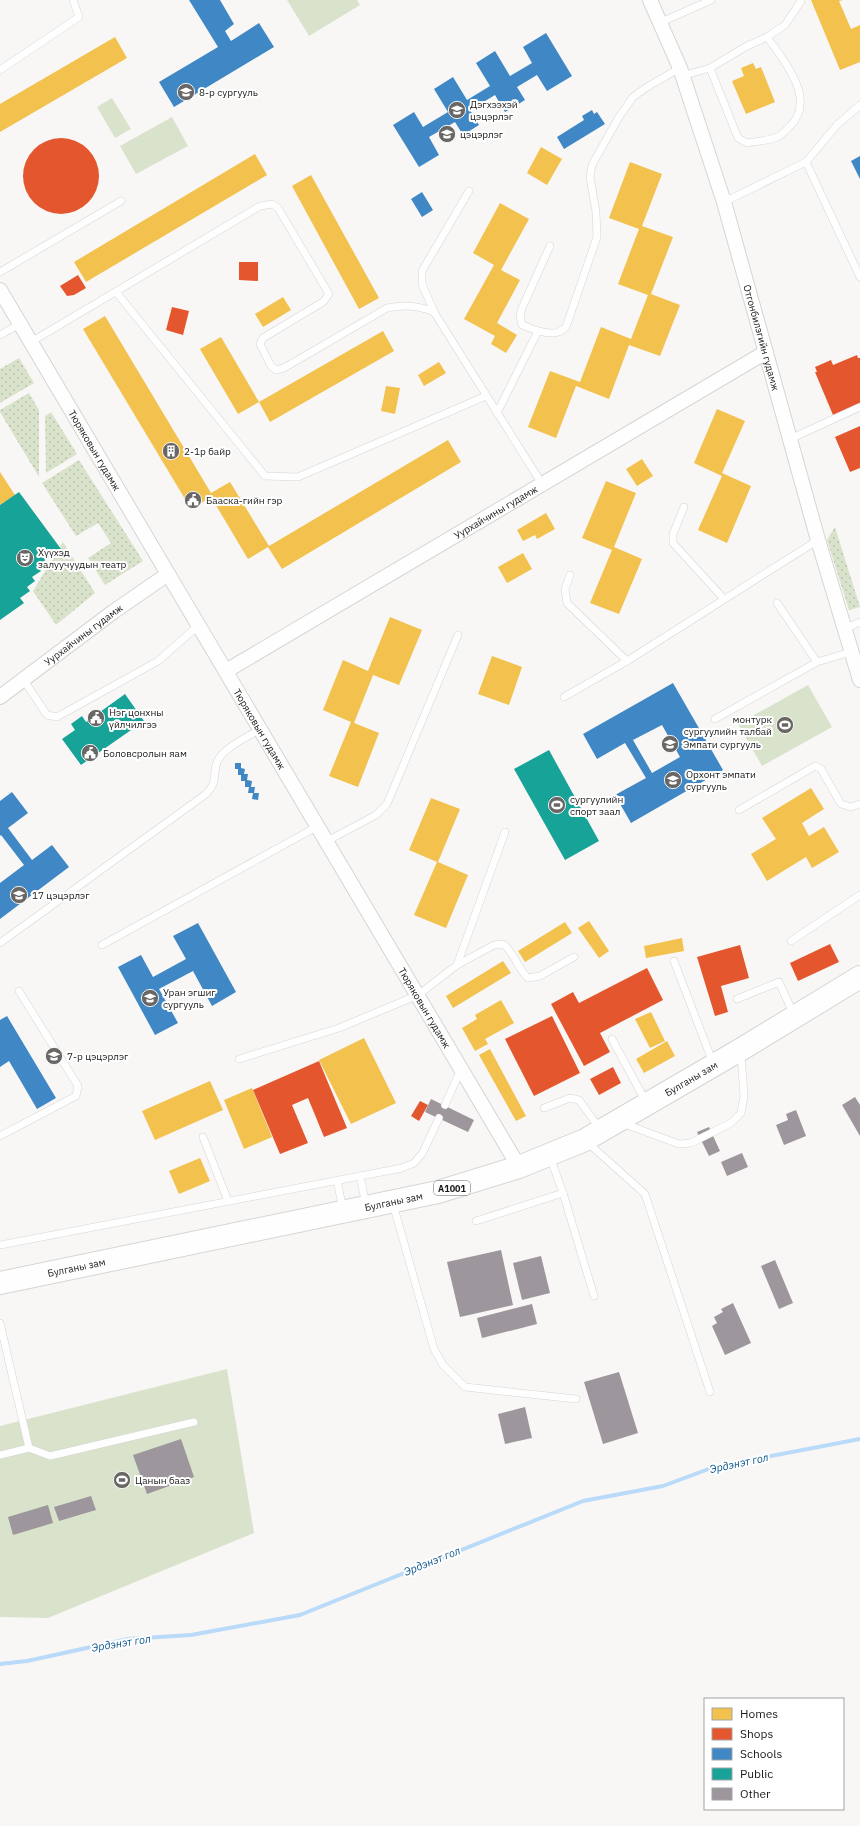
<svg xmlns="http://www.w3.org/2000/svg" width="860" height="1826" font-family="'IBM Plex Sans',sans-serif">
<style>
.green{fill:url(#green-dots)}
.pitch{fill:#d9e3cc}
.homes{fill:#f2c14e}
.shops{fill:#e4572e}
.schools{fill:#3f88c5;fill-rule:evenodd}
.public{fill:#17a398}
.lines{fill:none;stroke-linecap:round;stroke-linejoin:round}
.stream{stroke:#b9daf8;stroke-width:4}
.building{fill:#9d969c}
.service-casing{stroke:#d6d5d3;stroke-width:8}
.minor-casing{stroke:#d6d5d3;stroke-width:16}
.trunk-casing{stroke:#d6d5d3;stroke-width:24}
.service{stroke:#fefefe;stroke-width:7}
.minor{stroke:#fefefe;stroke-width:14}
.trunk{stroke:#fefefe;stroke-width:22}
.labels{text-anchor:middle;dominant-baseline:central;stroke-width:4;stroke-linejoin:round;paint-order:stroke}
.shield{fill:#fff;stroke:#5f5f5e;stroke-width:1}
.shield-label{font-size:9px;font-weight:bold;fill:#1b1a19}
.poi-label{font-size:10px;fill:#1b1a19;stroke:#fff;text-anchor:start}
.street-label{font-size:10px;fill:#1b1a19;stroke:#fff}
.water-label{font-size:11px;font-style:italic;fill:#0c568c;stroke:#fff}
</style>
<defs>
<pattern id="green-dots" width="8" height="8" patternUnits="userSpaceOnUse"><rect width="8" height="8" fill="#d9e3cc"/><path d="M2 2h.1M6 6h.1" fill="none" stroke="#bac2af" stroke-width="1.8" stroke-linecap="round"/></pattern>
</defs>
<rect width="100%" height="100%" fill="#f9f7f5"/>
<g class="green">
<path d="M19,358L34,383L0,403V369Z"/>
<path d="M29,393L39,410V477L0,412V410Z"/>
<path d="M51,412L77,454L46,473L45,416Z"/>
<path d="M79,460L143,561L105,585L88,558L111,543L98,523L76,536L42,483Z"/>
<path d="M835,527L860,607L849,610L827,540Z"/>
<path d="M63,542L95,593L56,625L33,591Z"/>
</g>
<g class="pitch">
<path d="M287,0H357L360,5L309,36Z"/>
<path d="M112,98L131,129L115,138L97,107Z"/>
<path d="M172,117L188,146L136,174L120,146Z"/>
<path d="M808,685L832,727L762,766L738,724Z"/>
<path d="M227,1369L254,1533L48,1618L0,1617V1426Z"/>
</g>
<g class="homes">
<path d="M811,0H843L839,1L851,29L860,25V62L840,70Z"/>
<path d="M115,37L127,58L0,132V104Z"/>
<path d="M753,63L756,69L761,67L775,102L746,114L732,81L744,76L741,68Z"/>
<path d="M541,147L562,159L547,185L527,173Z"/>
<path d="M255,154L267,175L86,282L74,262Z"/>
<path d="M630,162L662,174L642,226L673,237L651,294L680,305L660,356L629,345L609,399L576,386L556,438L528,427L550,371L580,382L601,327L631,339L648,295L618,284L639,229L609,218Z"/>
<path d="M311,175L379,298L359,309L292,186Z"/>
<path d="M500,203L529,219L501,270L520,280L497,323L517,335L506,353L491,344L495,336L464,319L494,265L473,253Z"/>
<path d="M283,297L291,310L263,327L255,314Z"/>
<path d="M105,316L211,493L230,482L269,546L448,440L461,462L282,569L268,547L248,559L211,497L191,509L83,329Z"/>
<path d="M383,331L394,351L270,422L259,402Z"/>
<path d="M221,337L259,402L238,414L200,349Z"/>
<path d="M439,362L446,373L424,386L418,375Z"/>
<path d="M386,386L400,388L395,414L381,411Z"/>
<path d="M717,409L745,421L722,473L751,486L727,543L698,530L722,476L694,463Z"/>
<path d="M642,459L653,476L637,486L626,469Z"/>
<path d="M0,472L15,495L0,505Z"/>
<path d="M606,481L636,493L614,547L642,559L619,614L590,603L612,550L582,538Z"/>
<path d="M546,513L555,529L537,539L535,535L523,541L517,530Z"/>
<path d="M523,553L532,569L507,583L498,567Z"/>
<path d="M390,617L422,630L399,685L373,675L354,723L379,733L358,787L329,776L351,722L323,710L343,660L368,671Z"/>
<path d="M492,656L522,667L509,705L478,694Z"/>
<path d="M811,788L824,809L802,823L809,836L824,827L839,852L812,868L806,857L767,881L751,854L776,839L762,818Z"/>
<path d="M431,798L460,809L438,862L468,875L446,928L414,915L437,862L409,850Z"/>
<path d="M589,921L609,951L599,958L578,928Z"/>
<path d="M565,922L572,933L525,962L518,951Z"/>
<path d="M682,938L684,951L646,958L644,946Z"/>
<path d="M503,961L511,973L453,1008L446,996Z"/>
<path d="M501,1000L514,1023L485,1039L488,1044L475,1051L462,1028L477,1019L475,1015Z"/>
<path d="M651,1012L665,1041L650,1048L635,1019Z"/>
<path d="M364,1038L396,1103L351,1124L319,1060Z"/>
<path d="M667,1041L675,1056L644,1073L636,1059Z"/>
<path d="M490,1049L526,1116L516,1121L479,1055Z"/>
<path d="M210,1081L223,1110L155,1140L142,1111Z"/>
<path d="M252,1088L272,1137L244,1149L224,1100Z"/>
<path d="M200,1158L210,1181L179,1194L169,1171Z"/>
</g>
<g class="shops">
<circle cx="61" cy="176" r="38"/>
<path d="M239,262H258V281L239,280Z"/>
<path d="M78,275L86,288L74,295L67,296L60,286Z"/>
<path d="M172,307L189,311L183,335L166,330Z"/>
<path d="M857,355L858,358H860V403L833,415L815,372H817L815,367L831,360L833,365Z"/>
<path d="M860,426V468L850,472L835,437Z"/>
<path d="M830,944L839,962L798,981L790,963Z"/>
<path d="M740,945L749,978L721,986L728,1012L715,1016L697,957Z"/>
<path d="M647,968L663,1000L600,1033L610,1052L584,1066L551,1004L573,992L579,1003Z"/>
<path d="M552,1016L580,1073L534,1096L505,1039Z"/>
<path d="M319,1061L347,1128L324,1137L308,1098L292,1105L308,1143L280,1154L253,1090Z"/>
<path d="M613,1067L621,1083L599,1095L590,1079Z"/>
<path d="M420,1101L428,1105L419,1121L411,1116Z"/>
</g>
<g class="schools">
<path d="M189,0H220L234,24L225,31L231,41L259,23L274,47L174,107L159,82L218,47Z"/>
<path d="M546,33L572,76L547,91L537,75L517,87L525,100L505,112L495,95L470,110L479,125L463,135L455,122L429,137L439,155L419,167L393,125L414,112L423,127L448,112L434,89L453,77L467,100L490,86L476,63L495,51L510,76L532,63L523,47Z"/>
<path d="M592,110L594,114L597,112L605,124L564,149L557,137L584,120L582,116Z"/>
<path d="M860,156V179L851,161Z"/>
<path d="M422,192L433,210L422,217L411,199Z"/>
<path d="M673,683L723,770L631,823L615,795L646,778L625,743L597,759L583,734ZM662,725L680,757L652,773L633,740Z"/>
<path d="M235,763H241V768L245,769L244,774H248L247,780L252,781L251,787H255L254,793H259L258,800L252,799L253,793H248L249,787H245V781H241V775H238V769H235Z"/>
<path d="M12,792L28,813L8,828L32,860L52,845L69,867L0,919V883L24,865L1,835L0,836V801Z"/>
<path d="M198,923L236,992L212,1006L193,971L159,989L178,1023L155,1035L118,967L141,955L153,977L186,959L173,936Z"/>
<path d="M7,1016L56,1098L37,1109L9,1061L0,1067V1020Z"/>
</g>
<g class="public">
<path d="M19,492L61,549L37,566L41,571L32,577L35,581L27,587L30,591L20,598L24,603L0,620V505Z"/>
<path d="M125,694L144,721L81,765L62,739L75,730L71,724L82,716L86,722Z"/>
<path d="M549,750L599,841L565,860L514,769Z"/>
</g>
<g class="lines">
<path class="stream" d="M0,1664L27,1661L128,1639L191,1635L300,1615L583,1501L663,1486L714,1467L860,1439"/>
</g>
<g class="building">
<path d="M855,1097L860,1105V1136L842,1105Z"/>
<path d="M431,1099L474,1120L468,1132L425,1112Z"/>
<path d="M796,1110L806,1136L784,1145L776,1125L788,1120L786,1114Z"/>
<path d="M709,1127L720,1151L709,1156L697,1132Z"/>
<path d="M742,1153L748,1167L727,1176L721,1162Z"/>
<path d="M501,1250L513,1305L460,1317L447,1262Z"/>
<path d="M541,1256L550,1293L522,1300L513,1263Z"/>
<path d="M775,1260L793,1303L779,1309L761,1266Z"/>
<path d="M733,1303L751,1343L725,1355L712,1326L717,1323L714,1317L723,1312L721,1309Z"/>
<path d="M532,1304L537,1324L482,1338L477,1318Z"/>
<path d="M619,1372L638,1433L603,1444L584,1382Z"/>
<path d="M525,1407L532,1438L505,1444L498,1414Z"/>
<path d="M181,1439L194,1477L147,1494L133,1455Z"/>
<path d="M91,1496L96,1510L59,1521L54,1507Z"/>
<path d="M48,1505L53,1523L13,1535L8,1517Z"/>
</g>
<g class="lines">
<defs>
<g id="service">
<path d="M659,23L711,0"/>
<path d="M710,68L738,138L747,143C756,141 769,141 777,137C782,135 786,130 789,127C818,101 784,60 767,37"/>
<path d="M0,70L79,17L73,0"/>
<path d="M682,76L710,68L747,46L767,37L785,25L801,1"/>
<path d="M806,162L860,277"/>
<path d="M724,202L806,162L837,125L860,105"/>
<path d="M0,272L121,201"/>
<path d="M116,292L265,476L298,477L486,396"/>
<path d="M434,312L422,284V271L469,191"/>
<path d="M538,331C549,333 557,336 566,327L597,237L596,212L590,177L592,165L619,117L633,97L647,87L680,68"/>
<path d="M0,335L20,324"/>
<path d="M31,342L260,206L272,204L278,208L329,294L323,302L263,338L260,344L271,366L276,370L284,368L387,308C404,305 417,305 434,312L542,484"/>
<path d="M497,413L538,331L522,325L520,316L522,308L550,246"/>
<path d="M790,439L860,407"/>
<path d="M684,507L673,534V543L724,599"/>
<path d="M570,575L565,589L567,603L627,661"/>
<path d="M777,603L817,662"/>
<path d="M844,629L860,622"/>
<path d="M23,679L47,715L57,717L158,661L199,625"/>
<path d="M564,697L627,661L818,540"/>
<path d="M715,719L817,662L851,652"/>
<path d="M739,810L815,766L821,769L841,804L851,807L860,804"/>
<path d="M327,841L376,815L387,804L458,635"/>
<path d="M791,941L860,895"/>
<path d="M0,943L206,794C220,779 211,774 218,760C226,746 247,738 260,729"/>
<path d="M102,945L318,826"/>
<path d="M674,961L713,1063"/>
<path d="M457,965L505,832"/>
<path d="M737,999L779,982L794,1015"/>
<path d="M612,1039L646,1102"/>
<path d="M239,1059L339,1028L418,995L457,965L494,945L503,944C515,953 517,968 528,978L540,976L574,957"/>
<path d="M445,1105L461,1069"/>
<path d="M544,1108L570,1098L579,1100L600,1129"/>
<path d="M622,1123L679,1144L691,1143L731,1123L741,1113L744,1097L741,1054"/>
<path d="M0,1136L76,1096L78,1086L19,991"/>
<path d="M203,1137L228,1201"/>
<path d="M587,1142L645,1194L710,1392"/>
<path d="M550,1157L563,1193L594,1296"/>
<path d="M360,1176L366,1205"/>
<path d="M337,1181L343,1209"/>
<path d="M393,1204L434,1349L443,1365L465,1387L576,1399"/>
<path d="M476,1221L563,1193"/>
<path d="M0,1245L402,1168L414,1163L422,1154L439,1118"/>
<path d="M0,1323L29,1448L0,1455"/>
<path d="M29,1448L50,1456L194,1422"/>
</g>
<g id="minor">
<path id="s1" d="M650,0L680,68L724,202L818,540L860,680"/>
<path id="s2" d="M0,290L519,1167"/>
<path id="s3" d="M226,671L766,352"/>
<path id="s4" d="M0,697L113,612L168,574"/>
</g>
<g id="trunk">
<path id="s5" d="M0,1283L438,1192L519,1167L585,1140L740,1050L860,977"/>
</g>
</defs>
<use href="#service" class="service-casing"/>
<use href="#minor" class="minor-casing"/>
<use href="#trunk" class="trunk-casing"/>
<use href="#service" class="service"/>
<use href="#minor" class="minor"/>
<use href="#trunk" class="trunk"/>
</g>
<defs>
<symbol id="school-disc" viewBox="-11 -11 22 22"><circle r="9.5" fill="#696766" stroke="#fff"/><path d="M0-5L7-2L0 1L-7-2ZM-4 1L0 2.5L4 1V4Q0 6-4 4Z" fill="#fff"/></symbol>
<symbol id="building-disc" viewBox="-11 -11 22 22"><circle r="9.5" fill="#696766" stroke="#fff"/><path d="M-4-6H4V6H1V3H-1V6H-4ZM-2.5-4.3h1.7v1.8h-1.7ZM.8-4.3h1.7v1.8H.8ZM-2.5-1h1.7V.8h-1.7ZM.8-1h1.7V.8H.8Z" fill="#fff"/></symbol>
<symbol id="civic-disc" viewBox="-11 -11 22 22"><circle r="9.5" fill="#696766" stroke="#fff"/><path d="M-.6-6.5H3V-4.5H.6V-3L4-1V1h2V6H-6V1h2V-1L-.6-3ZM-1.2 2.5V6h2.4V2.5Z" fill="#fff"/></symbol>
<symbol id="theatre-disc" viewBox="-11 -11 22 22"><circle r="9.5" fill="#696766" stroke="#fff"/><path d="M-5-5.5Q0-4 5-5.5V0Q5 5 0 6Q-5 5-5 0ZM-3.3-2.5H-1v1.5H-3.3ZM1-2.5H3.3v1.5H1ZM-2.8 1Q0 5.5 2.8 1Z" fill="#fff"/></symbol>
<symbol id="stadium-disc" viewBox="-11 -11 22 22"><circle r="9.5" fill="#696766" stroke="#fff"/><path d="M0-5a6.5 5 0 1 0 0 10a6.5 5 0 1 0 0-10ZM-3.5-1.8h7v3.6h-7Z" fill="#fff"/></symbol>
</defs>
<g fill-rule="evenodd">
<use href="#school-disc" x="176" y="82" width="20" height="20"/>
<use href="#school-disc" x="447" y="100" width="20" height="20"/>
<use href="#school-disc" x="437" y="124" width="20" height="20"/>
<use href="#building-disc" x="161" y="441" width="20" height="20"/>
<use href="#civic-disc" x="183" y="490" width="20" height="20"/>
<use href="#theatre-disc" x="15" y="548" width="20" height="20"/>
<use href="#civic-disc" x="86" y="708" width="20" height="20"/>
<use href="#stadium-disc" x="775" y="715" width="20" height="20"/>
<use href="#school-disc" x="660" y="734" width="20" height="20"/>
<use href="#civic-disc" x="80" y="743" width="20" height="20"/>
<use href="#school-disc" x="663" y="770" width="20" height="20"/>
<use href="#stadium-disc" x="547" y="795" width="20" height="20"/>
<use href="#school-disc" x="9" y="885" width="20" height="20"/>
<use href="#school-disc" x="140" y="988" width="20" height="20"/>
<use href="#school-disc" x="44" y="1046" width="20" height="20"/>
<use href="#stadium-disc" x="112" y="1470" width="20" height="20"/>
</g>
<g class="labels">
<rect class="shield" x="434" y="1181" width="36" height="14" rx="3"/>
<g class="shield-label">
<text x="452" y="1188">A1001</text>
</g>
<g class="poi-label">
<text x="199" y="92">8-р сургууль</text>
<text x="470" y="104">Дэгхээхэй<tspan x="470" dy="12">цэцэрлэг</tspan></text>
<text x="460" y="134">цэцэрлэг</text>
<text x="184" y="451">2-1р байр</text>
<text x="206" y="500">Бааска-гийн гэр</text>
<text x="38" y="552">Хүүхэд<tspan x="38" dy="12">залуучуудын театр</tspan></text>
<text x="109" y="712">Нэг цонхны<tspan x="109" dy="12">үйлчилгээ</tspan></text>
<text x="772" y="719" text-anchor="end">монтурк<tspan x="772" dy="12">сургуулийн талбай</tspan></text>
<text x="683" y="744">Эмпати сургууль</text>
<text x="103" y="753">Боловсролын яам</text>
<text x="686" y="774">Орхонт эмпати<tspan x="686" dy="12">сургууль</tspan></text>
<text x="570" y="799">сургуулийн<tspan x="570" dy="12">спорт заал</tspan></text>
<text x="32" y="895">17 цэцэрлэг</text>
<text x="163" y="992">Уран эгшиг<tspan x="163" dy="12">сургууль</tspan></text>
<text x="67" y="1056">7-р цэцэрлэг</text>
<text x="135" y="1480">Цанын бааз</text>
</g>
<g class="street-label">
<text stroke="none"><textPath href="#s1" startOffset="356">Отгонбилэгийн гудамж</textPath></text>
<text stroke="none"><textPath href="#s2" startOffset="186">Тюряковын гудамж</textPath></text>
<text stroke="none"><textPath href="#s3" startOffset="313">Уурхайчины гудамж</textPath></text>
<text stroke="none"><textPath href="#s4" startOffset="104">Уурхайчины гудамж</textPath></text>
<text stroke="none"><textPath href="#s2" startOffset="510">Тюряковын гудамж</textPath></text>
<text stroke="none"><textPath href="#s2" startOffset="834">Тюряковын гудамж</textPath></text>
<text stroke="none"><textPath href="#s5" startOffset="726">Булганы зам</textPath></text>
<text stroke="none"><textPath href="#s5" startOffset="402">Булганы зам</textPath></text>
<text stroke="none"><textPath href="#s5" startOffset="78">Булганы зам</textPath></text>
</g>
<g class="water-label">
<text transform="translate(739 1463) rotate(-12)">Эрдэнэт гол</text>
<text transform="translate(432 1561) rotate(-22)">Эрдэнэт гол</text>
<text transform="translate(121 1643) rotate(-9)">Эрдэнэт гол</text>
</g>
</g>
<rect x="704" y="1698" width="140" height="112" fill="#ffffff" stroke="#a4a3a3"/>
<rect x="712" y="1708" width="20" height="12" fill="#f2c14e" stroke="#a4a3a3"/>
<text x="740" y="1718" font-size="12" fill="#1b1a19">Homes</text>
<rect x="712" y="1728" width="20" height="12" fill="#e4572e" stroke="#a4a3a3"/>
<text x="740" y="1738" font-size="12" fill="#1b1a19">Shops</text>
<rect x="712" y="1748" width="20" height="12" fill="#3f88c5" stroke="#a4a3a3"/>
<text x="740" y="1758" font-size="12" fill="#1b1a19">Schools</text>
<rect x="712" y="1768" width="20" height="12" fill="#17a398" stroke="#a4a3a3"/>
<text x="740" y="1778" font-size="12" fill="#1b1a19">Public</text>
<rect x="712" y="1788" width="20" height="12" fill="#9d969c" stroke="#a4a3a3"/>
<text x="740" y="1798" font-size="12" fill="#1b1a19">Other</text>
</svg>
